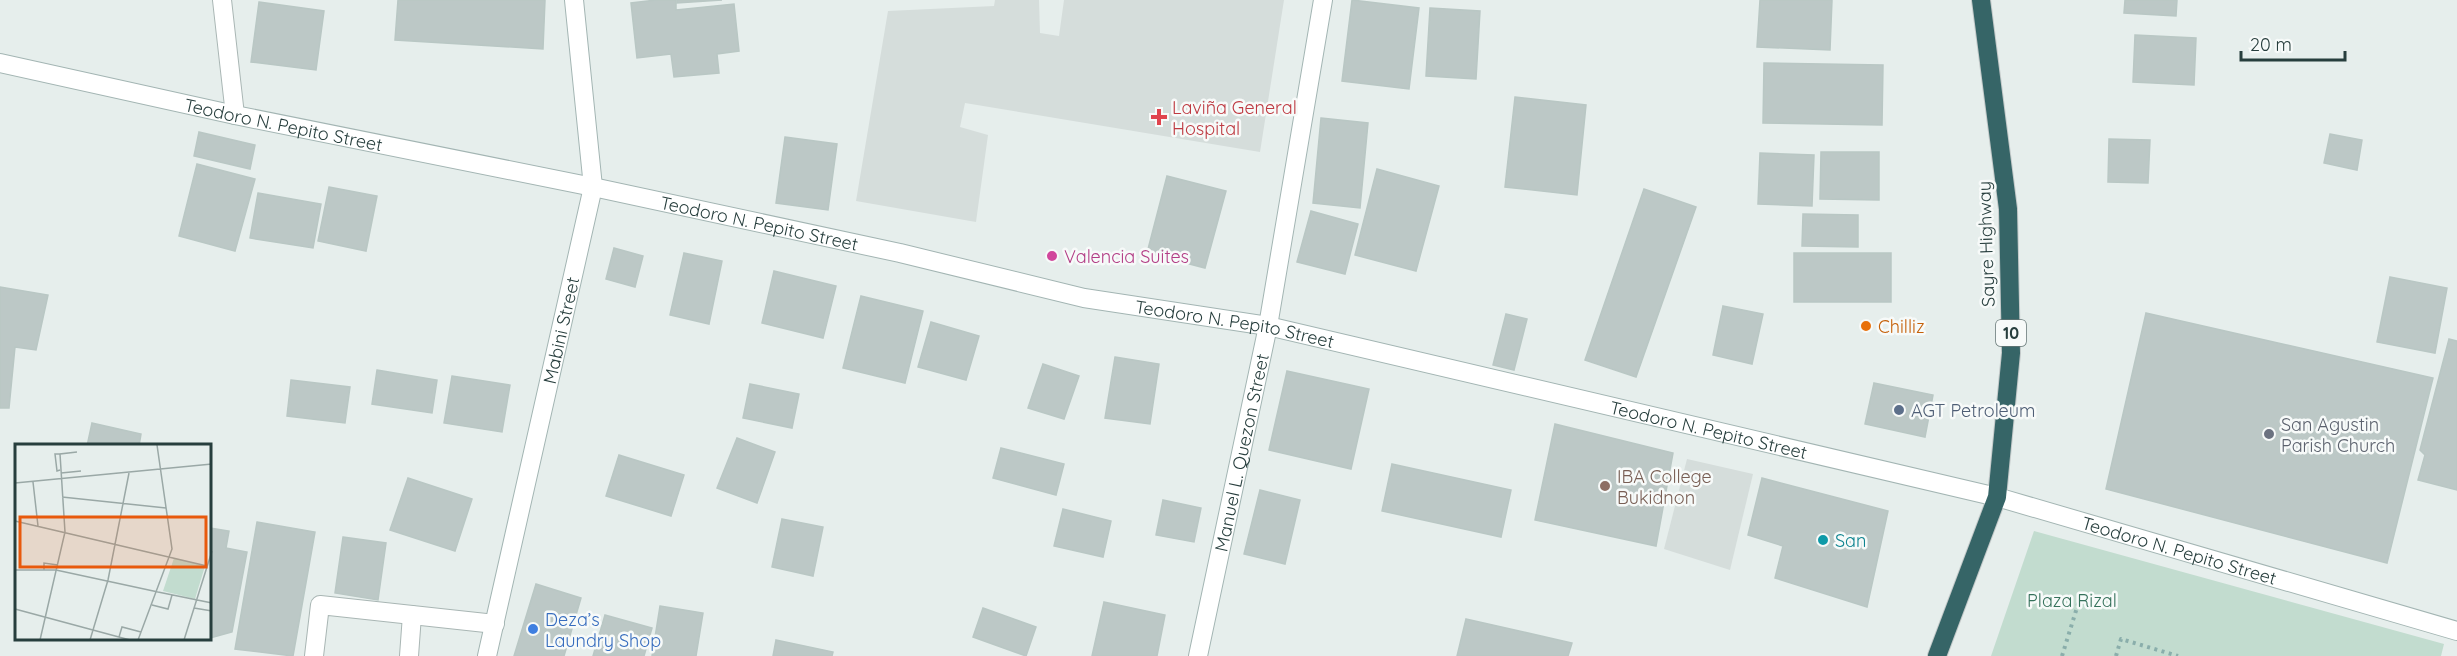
<svg xmlns="http://www.w3.org/2000/svg" width="2457" height="656" font-family="Quicksand,sans-serif">
<style>
.built{fill:#d5dddb}
.green{fill:#c2dccf}
.building{fill:#bcc8c6;stroke:#b9c7c4;stroke-width:1.5}
.lines{fill:none;stroke-linecap:round;stroke-linejoin:round}
.lane-casing{stroke:#a9b6b4;stroke-width:20}
.street-casing{stroke:#a9b6b4;stroke-width:20}
.secondary-casing{stroke:#a3b5b3;stroke-width:20}
.highway-casing{stroke:#c3c9c9;stroke-width:20}
.path{stroke:#8aaeab;stroke-width:4;stroke-dasharray:3 4.5;stroke-linecap:butt}
.lane{stroke:#fff;stroke-width:18}
.street{stroke:#fff;stroke-width:18}
.secondary{stroke:#fff;stroke-width:18}
.highway{stroke:#366567;stroke-width:18}
.health-dot{fill:#e0444e;stroke:#f7faf9;stroke-width:2}
.hotel-dot{fill:#d1479c;stroke:#f7faf9;stroke-width:2}
.food-dot{fill:#e8710a;stroke:#f7faf9;stroke-width:2}
.service-dot{fill:#5c6f8a;stroke:#f7faf9;stroke-width:2}
.worship-dot{fill:#6b7280;stroke:#f7faf9;stroke-width:2}
.education-dot{fill:#8d6e63;stroke:#f7faf9;stroke-width:2}
.culture-dot{fill:#0f9aa8;stroke:#f7faf9;stroke-width:2}
.shop-dot{fill:#3f7fe0;stroke:#f7faf9;stroke-width:2}
.labels{text-anchor:middle;dominant-baseline:central;stroke-width:5;stroke-linejoin:round;paint-order:stroke}
.shield{fill:#f7faf9;stroke:#657675;stroke-width:1.5}
.shield-label{font-size:16px;font-weight:bold;fill:#273e3d}
.health-label{font-size:18px;fill:#be3a42;stroke:#f7faf9;text-anchor:start}
.street-label{font-size:18px;fill:#273e3d;stroke:#f7faf9}
.hotel-label{font-size:18px;fill:#b23c85;stroke:#f7faf9;text-anchor:start}
.food-label{font-size:18px;fill:#c56008;stroke:#f7faf9;text-anchor:start}
.service-label{font-size:18px;fill:#4e5e75;stroke:#f7faf9;text-anchor:start}
.worship-label{font-size:18px;fill:#5b616d;stroke:#f7faf9;text-anchor:start}
.education-label{font-size:18px;fill:#785e54;stroke:#f7faf9;text-anchor:start}
.culture-label{font-size:18px;fill:#0d838f;stroke:#f7faf9;text-anchor:start}
.park-label{font-size:18px;fill:#35715b;stroke:#f7faf9}
.shop-label{font-size:18px;fill:#366cbe;stroke:#f7faf9;text-anchor:start}
.inset-road{fill:none;stroke:#9aa8a6;stroke-width:1.5}
.view{fill:#e8590c;fill-opacity:0.15;stroke:#e8590c;stroke-width:3}
.inset-edge{fill:none;stroke:#273e3d;stroke-width:3}
</style>
<rect width="100%" height="100%" fill="#e6eeec"/>
<g class="built">
<path d="M995,0H1039L1040,33L1059,36L1064,0H1284L1260,152L965,103L960,127L988,135L976,222L856,201L888,11L994,6Z"/>
<path d="M1687,459L1753,474L1730,570L1664,549Z"/>
</g>
<path class="green" d="M2034,531L2444,644L2441,656H1991Z"/>
<g class="building">
<path d="M398,0H545L543,49L395,40Z"/>
<path d="M656,0H676V10L734,4L739,51L717,54L719,73L674,77L671,54L637,58L631,3Z"/>
<path d="M677,0H722L677,3Z"/>
<path d="M1352,0L1419,8L1409,89L1342,81Z"/>
<path d="M1760,0H1832L1830,50L1757,47Z"/>
<path d="M2125,0H2177L2176,16L2124,13Z"/>
<path d="M259,2L324,11L316,70L251,62Z"/>
<path d="M1430,8L1480,11L1476,79L1426,76Z"/>
<path d="M2135,35L2196,38L2194,85L2133,82Z"/>
<path d="M1764,63L1883,65L1882,125L1763,123Z"/>
<path d="M1515,97L1586,105L1577,195L1505,187Z"/>
<path d="M1321,118L1368,123L1360,208L1313,203Z"/>
<path d="M199,132L255,145L250,169L194,156Z"/>
<path d="M2330,134L2362,140L2357,170L2324,163Z"/>
<path d="M785,137L837,144L828,210L776,203Z"/>
<path d="M2109,139L2150,140L2148,183L2108,182Z"/>
<path d="M1821,152H1879V200L1820,199Z"/>
<path d="M1760,153L1814,155L1812,206L1758,204Z"/>
<path d="M197,164L255,179L235,251L179,236Z"/>
<path d="M1377,169L1439,186L1416,271L1355,255Z"/>
<path d="M1167,176L1226,191L1205,268L1147,253Z"/>
<path d="M329,187L377,196L366,251L318,241Z"/>
<path d="M1644,189L1696,207L1636,377L1585,360Z"/>
<path d="M258,193L321,204L313,248L250,238Z"/>
<path d="M1311,211L1358,224L1345,274L1297,262Z"/>
<path d="M1803,214L1858,215V247L1802,246Z"/>
<path d="M614,248L643,256L635,287L606,279Z"/>
<path d="M684,253L722,261L709,324L670,315Z"/>
<rect x="1794" y="253" width="97" height="49"/>
<path d="M774,271L836,286L823,338L762,323Z"/>
<path d="M2390,277L2447,288L2435,353L2377,342Z"/>
<path d="M0,287L48,295L36,350L15,347L9,408H0Z"/>
<path d="M861,296L923,311L905,383L843,368Z"/>
<path d="M1723,306L1763,314L1752,364L1713,355Z"/>
<path d="M2146,313L2433,378L2387,563L2106,489Z"/>
<path d="M1506,314L1527,319L1514,370L1493,365Z"/>
<path d="M931,322L979,336L966,380L918,367Z"/>
<path d="M2449,339L2457,341V490L2418,480L2425,455L2420,450Z"/>
<path d="M1115,357L1159,364L1150,424L1105,418Z"/>
<path d="M1043,364L1079,376L1064,419L1028,408Z"/>
<path d="M377,370L437,380L432,413L372,404Z"/>
<path d="M1287,371L1369,389L1351,469L1269,450Z"/>
<path d="M452,376L510,385L502,432L444,423Z"/>
<path d="M291,380L350,387L345,423L287,416Z"/>
<path d="M1874,383L1933,395L1925,437L1865,424Z"/>
<path d="M750,384L799,394L792,428L743,418Z"/>
<path d="M92,423L141,434L139,446H87Z"/>
<path d="M1555,424L1673,453L1656,546L1535,520Z"/>
<path d="M737,438L775,452L757,503L717,488Z"/>
<path d="M1001,448L1064,464L1056,495L993,478Z"/>
<path d="M619,455L684,475L671,516L606,496Z"/>
<path d="M1392,464L1511,490L1501,537L1382,511Z"/>
<path d="M408,478L472,499L455,551L390,530Z"/>
<path d="M1762,478L1888,511L1867,607L1775,578L1783,546L1748,535Z"/>
<path d="M1260,490L1300,500L1285,564L1244,554Z"/>
<path d="M1163,500L1201,508L1194,542L1156,535Z"/>
<path d="M1063,509L1111,521L1103,557L1054,546Z"/>
<path d="M782,519L823,527L813,576L772,567Z"/>
<path d="M257,522L315,532L293,656L235,649Z"/>
<path d="M210,528L229,531L226,548L247,552L232,632L210,638Z"/>
<path d="M343,537L386,543L378,600L335,593Z"/>
<path d="M536,584L581,598L564,656H514Z"/>
<path d="M1104,602L1165,615L1157,656H1092Z"/>
<path d="M660,606L703,613L696,656H652Z"/>
<path d="M983,608L1036,627L1026,656L973,637Z"/>
<path d="M605,615L652,628L644,656H593Z"/>
<path d="M1466,619L1572,643L1568,656H1457Z"/>
<path d="M776,640L833,652L832,656H773Z"/>
</g>
<g class="lines">
<defs>
<g id="lane">
<path d="M314,656L320,605L495,624"/>
<path d="M409,656L412,615"/>
</g>
<path id="street" d="M222,0L235,115"/>
<g id="secondary">
<path id="s1" d="M0,63L235,115L593,187L900,253L1084,298L1268,326L1997,497L2457,631"/>
<path id="s2" d="M487,656L593,187L574,0"/>
<path id="s3" d="M1198,656L1268,326L1323,0"/>
</g>
<path id="highway" d="M1937,656L1997,497L2011,353L2008,209L1981,0"/>
</defs>
<use href="#lane" class="lane-casing"/>
<use href="#street" class="street-casing"/>
<use href="#secondary" class="secondary-casing"/>
<use href="#highway" class="highway-casing"/>
<g class="path">
<path d="M2062,656L2079,601"/>
<path d="M2116,656L2121,639L2178,656"/>
</g>
<use href="#lane" class="lane"/>
<use href="#street" class="street"/>
<use href="#secondary" class="secondary"/>
<use href="#highway" class="highway"/>
</g>
<path class="health-dot" d="M1156 108h6v6h6v6h-6v6h-6v-6h-6v-6h6z"/>
<circle class="hotel-dot" cx="1052" cy="256" r="6"/>
<circle class="food-dot" cx="1866" cy="326" r="6"/>
<circle class="service-dot" cx="1899" cy="410" r="6"/>
<circle class="worship-dot" cx="2269" cy="434" r="6"/>
<circle class="education-dot" cx="1605" cy="486" r="6"/>
<circle class="culture-dot" cx="1823" cy="540" r="6"/>
<circle class="shop-dot" cx="533" cy="629" r="6"/>
<g class="labels">
<rect class="shield" x="1996" y="320" width="30" height="26" rx="4.5"/>
<g class="shield-label">
<text x="2011" y="333">10</text>
</g>
<g class="health-label">
<text x="1172" y="107">Laviña General<tspan x="1172" dy="21">Hospital</tspan></text>
</g>
<g class="street-label">
<text stroke="none"><textPath href="#s1" startOffset="290">Teodoro N. Pepito Street</textPath></text>
<text stroke="none"><textPath href="#s1" startOffset="776">Teodoro N. Pepito Street</textPath></text>
<text transform="translate(1986 244) rotate(-92)">Sayre Highway</text>
<text stroke="none"><textPath href="#s1" startOffset="1262">Teodoro N. Pepito Street</textPath></text>
<text stroke="none"><textPath href="#s2" startOffset="334">Mabini Street</textPath></text>
<text stroke="none"><textPath href="#s1" startOffset="1748">Teodoro N. Pepito Street</textPath></text>
<text stroke="none"><textPath href="#s3" startOffset="208">Manuel L. Quezon Street</textPath></text>
<text stroke="none"><textPath href="#s1" startOffset="2234">Teodoro N. Pepito Street</textPath></text>
</g>
<g class="hotel-label">
<text x="1064" y="256">Valencia Suites</text>
</g>
<g class="food-label">
<text x="1878" y="326">Chilliz</text>
</g>
<g class="service-label">
<text x="1911" y="410">AGT Petroleum</text>
</g>
<g class="worship-label">
<text x="2281" y="424">San Agustin<tspan x="2281" dy="21">Parish Church</tspan></text>
</g>
<g class="education-label">
<text x="1617" y="476">IBA College<tspan x="1617" dy="21">Bukidnon</tspan></text>
</g>
<g class="culture-label">
<text x="1835" y="540">San</text>
</g>
<g class="park-label">
<text x="2072" y="600">Plaza Rizal</text>
</g>
<g class="shop-label">
<text x="545" y="619">Deza’s<tspan x="545" dy="21">Laundry Shop</tspan></text>
</g>
</g>
<g transform="translate(15 444)">
<rect width="196" height="196" fill="#e6eeec"/>
<path d="M159,114L190,122L180,155L148,147Z" fill="#c2dccf"/>
<path class="inset-road" d="M45,10H40L42,27L45,26M46,29L66,27M18,38L23,82M0,39L197,20M47,53L151,64M0,77L192,122M0,126H41L143,148M29,126V119L43,121M143,148L197,159M137,161L153,165L157,151M179,164L197,167M0,165L115,196M104,193L107,183L126,188M25,196L50,88L45,10L62,8M75,196L93,136L114,29M123,196L157,105L142,1M169,196L197,107"/>
<path class="view" d="M5,73H191V123H5Z"/>
<rect width="196" height="196" class="inset-edge"/>
</g>
<path d="M2241 51v9h104v-9" fill="none" stroke="#273e3d" stroke-width="3"/>
<text x="2250" y="51" font-size="18" fill="#273e3d" stroke="#f7faf9" stroke-width="4.5" paint-order="stroke">20 m</text>
</svg>
